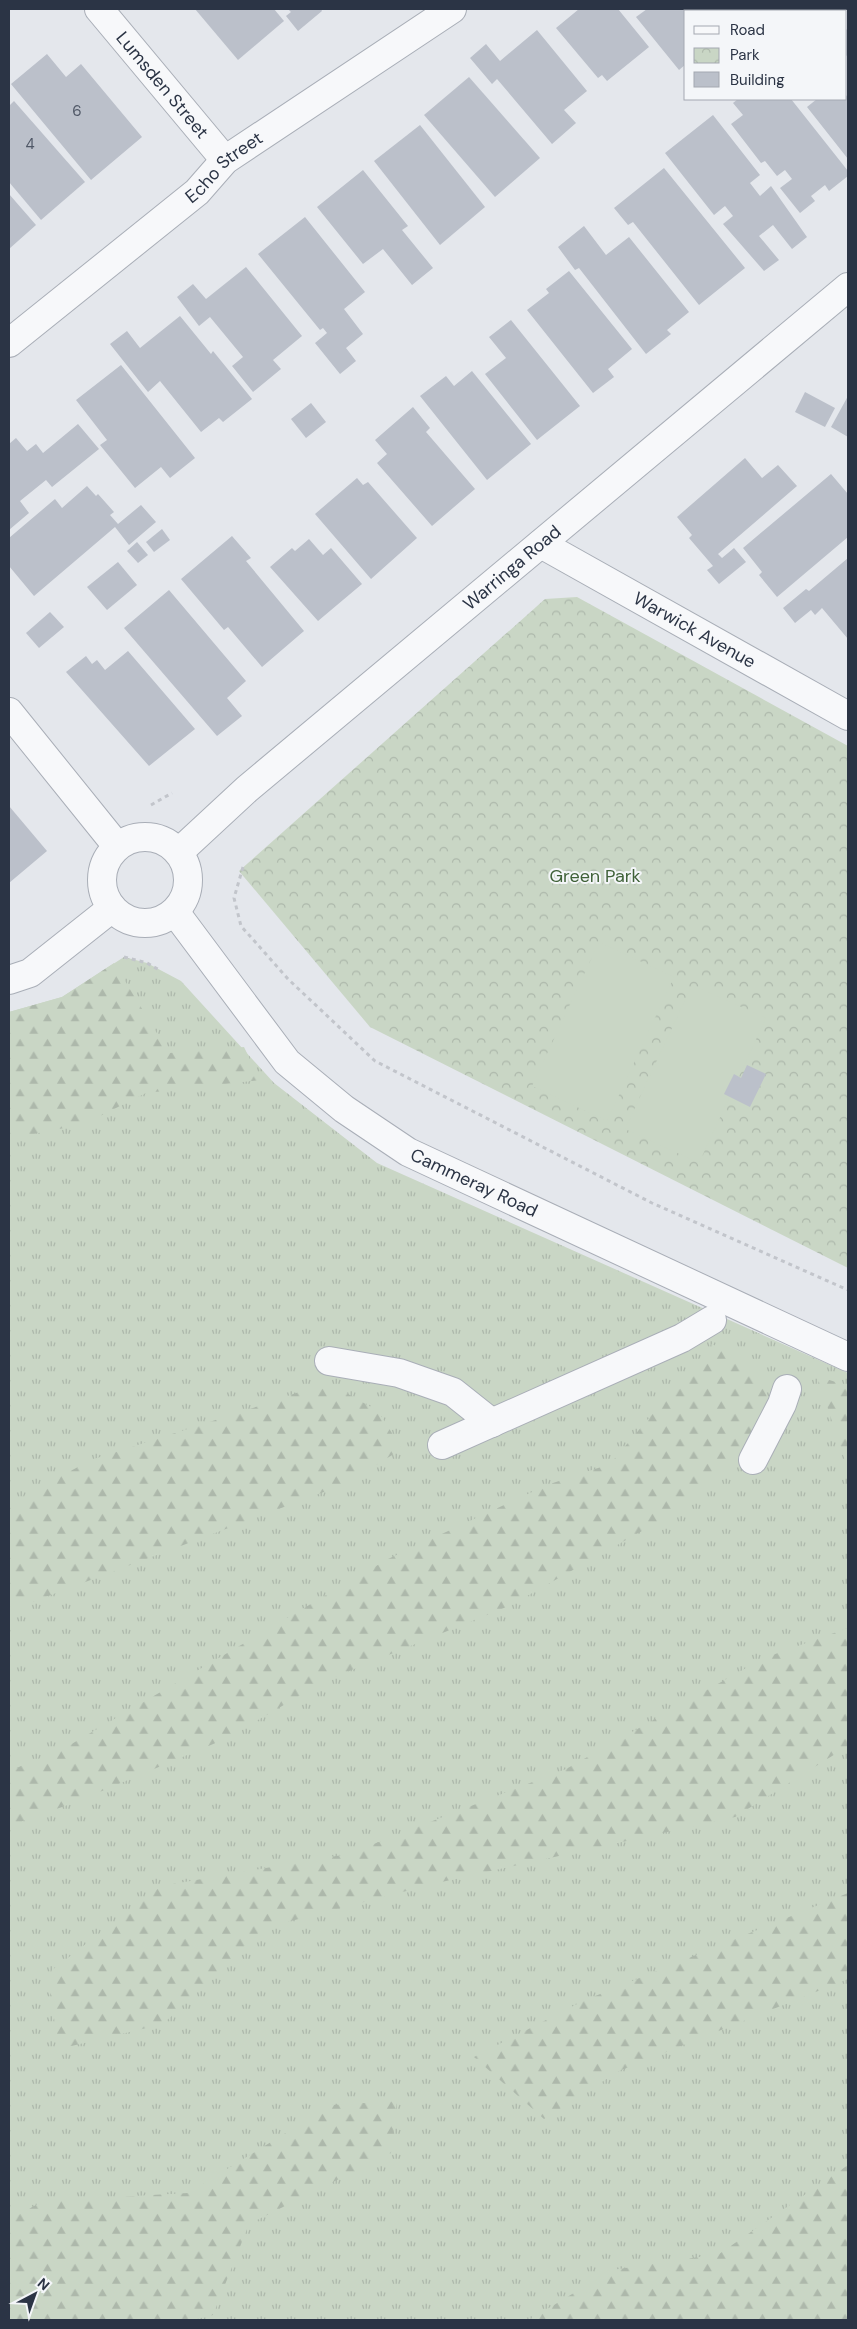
<svg xmlns="http://www.w3.org/2000/svg" width="857" height="2329" font-family="'DM Sans',sans-serif">
<style>
.grass{fill:url(#grass-tufts)}
.forest{fill:url(#forest-firs)}
.park{fill:url(#park-crowns)}
.pitch{fill:#c9d6c5}
.building{fill:#bbc0ca}
.lines{fill:none;stroke-linecap:round;stroke-linejoin:round}
.minor-casing{stroke:#a9aeb7;stroke-width:30}
.path{stroke:#c2c5cb;stroke-width:3;stroke-dasharray:4 4;stroke-linecap:butt}
.minor{stroke:#f7f8fa;stroke-width:28}
.labels{text-anchor:middle;dominant-baseline:central;stroke-width:4;stroke-linejoin:round;paint-order:stroke}
.number-label{font-size:15px;fill:#4f5766}
.street-label{font-size:18px;fill:#2b3445;stroke:#f4f6f9}
.park-label{font-size:18px;fill:#3f6138;stroke:#f4f6f9}
</style>
<defs>
<pattern id="grass-tufts" width="24" height="20" patternUnits="userSpaceOnUse" patternTransform="scale(1.25)"><rect width="24" height="20" fill="#c9d6c5"/><path d="M3 7l-1-3M5 7V3M7 7l1-3M15 17l-1-3M17 17v-4M19 17l1-3" fill="none" stroke="#adb8ab"/></pattern>
<pattern id="forest-firs" width="22" height="20" patternUnits="userSpaceOnUse" patternTransform="scale(1.25)"><rect width="22" height="20" fill="#c9d6c5"/><path d="M5 1l3.5 6h-7zM16 11l3.5 6h-7z" fill="#adb8ab"/></pattern>
<pattern id="park-crowns" width="20" height="18" patternUnits="userSpaceOnUse" patternTransform="scale(1.25)"><rect width="20" height="18" fill="#c9d6c5"/><path d="M2 6a3 3 0 1 1 6 0M12 15a3 3 0 1 1 6 0" fill="none" stroke="#adb8ab"/></pattern>
</defs>
<rect width="100%" height="100%" fill="#e4e7ec"/>
<path class="grass" d="M124,957L147,963L181,981L274,1083L377,1163L848,1373V2320H9V1012L62,997Z"/>
<g class="forest">
<path d="M114,963L169,1053L244,1047L260,1080L146,1093L84,1124L9,1139V1012L62,997Z"/>
<path d="M712,1344L756,1367L770,1404L742,1449L688,1505L511,1605L327,1680L225,1739L76,1802L9,1826V1771L63,1749L388,1559L547,1485L610,1464Z"/>
<path d="M817,1376L848,1386V1462L846,1463Z"/>
<path d="M327,1382L378,1411L402,1449L345,1484L27,1604L9,1607V1504L91,1460L265,1404Z"/>
<path d="M848,1628V1746L735,1817L437,1883L264,1928L163,2024L59,2049L47,1974L161,1886L348,1854L566,1769L764,1658Z"/>
<path d="M848,1893V1979L619,2071L544,2119L474,2057L583,2001Z"/>
<path d="M397,2101L391,2153L249,2224L213,2315L193,2320H19L9,2314V2220L43,2201L188,2193L331,2105Z"/>
<path d="M848,2165V2320H529L612,2270L719,2254Z"/>
</g>
<path class="park" d="M577,597L848,746V1268L370,1027L239,871L545,599Z"/>
<g class="pitch">
<path d="M599,942L674,977L607,1121L532,1086Z"/>
<path d="M692,985L766,1018L699,1163L625,1129Z"/>
</g>
<g class="building">
<path d="M195,9H274L284,21L238,60Z"/>
<path d="M288,9H321L322,11L298,31L286,16L291,12Z"/>
<path d="M579,9H618L649,47L607,81L602,75L598,78L556,28Z"/>
<path d="M647,9H706L708,11H686V64L679,70L636,17Z"/>
<path d="M731,9H760L757,11H733Z"/>
<path d="M848,28V58L846,55V30Z"/>
<path d="M537,30L587,91L564,110L576,123L552,144L497,79L492,84L470,58L486,44L500,61Z"/>
<path d="M47,54L66,77L81,64L142,137L91,180L11,84Z"/>
<path d="M469,77L540,158L495,197L424,115Z"/>
<path d="M846,95L848,98V159L807,107L817,99H846Z"/>
<path d="M738,99H791L848,171V176L829,191L825,185L811,196L815,201L800,213L780,188L792,179L785,170L777,176L765,161L761,163L731,124L743,115L733,103Z"/>
<path d="M14,101L85,182L41,220L9,182V106Z"/>
<path d="M713,115L760,175L750,183L760,196L771,186L807,237L792,249L773,225L759,236L779,260L764,271L723,224L733,216L725,206L714,215L665,153Z"/>
<path d="M420,125L485,207L440,245L374,161Z"/>
<path d="M664,168L745,268L699,305L633,222L628,225L614,208Z"/>
<path d="M363,170L408,226L402,230L433,268L412,285L383,249L363,264L317,207Z"/>
<path d="M9,194L36,225L9,249Z"/>
<path d="M305,217L365,292L344,309L363,334L346,348L356,361L340,374L315,343L327,333L323,328L320,330L258,254Z"/>
<path d="M584,226L606,255L629,237L689,312L667,330L671,334L646,354L579,268L575,270L558,247Z"/>
<path d="M246,267L302,336L273,360L281,369L253,392L232,366L243,357L210,317L199,326L177,297L193,284L206,299Z"/>
<path d="M569,271L632,349L608,369L614,377L593,393L527,310L549,293L546,289Z"/>
<path d="M180,316L211,354L213,351L252,399L223,422L219,418L201,432L160,381L148,392L110,344L127,331L140,348Z"/>
<path d="M511,320L580,406L537,440L485,374L506,358L489,337Z"/>
<path d="M121,365L195,458L170,478L161,467L135,488L100,445L107,440L76,400Z"/>
<path d="M472,371L531,444L487,480L420,396L446,376L454,386Z"/>
<path d="M805,392L835,408L825,427L795,412Z"/>
<path d="M848,396V437L831,427Z"/>
<path d="M311,403L326,422L306,438L291,419Z"/>
<path d="M413,407L430,428L426,432L475,489L432,526L377,463L387,454L375,440Z"/>
<path d="M78,424L99,449L52,487L46,480L20,501L29,513L9,530V444L16,438L27,451L36,444L43,453Z"/>
<path d="M745,458L762,478L778,465L797,486L718,554L722,558L734,548L746,562L719,584L707,570L713,566L689,538L692,535L677,517Z"/>
<path d="M831,474L848,494V537L777,597L759,575L762,572L743,548Z"/>
<path d="M357,478L363,485L368,482L417,538L371,579L315,514Z"/>
<path d="M87,486L96,496L98,494L114,512L110,515L118,524L141,505L156,522L129,545L115,527L34,596L9,566V538L55,499L62,508Z"/>
<path d="M162,529L170,540L154,552L146,542Z"/>
<path d="M232,536L251,558L246,561L304,631L262,667L228,627L224,630L181,579Z"/>
<path d="M309,539L323,555L331,548L362,584L318,621L270,567L292,548L295,551Z"/>
<path d="M137,542L148,555L138,563L127,551Z"/>
<path d="M848,558V639L822,608L815,615L811,610L795,623L783,608L806,589L809,591Z"/>
<path d="M118,562L137,585L107,610L87,587Z"/>
<path d="M169,590L246,681L227,698L242,716L217,736L124,628Z"/>
<path d="M50,612L64,627L39,648L26,633Z"/>
<path d="M128,651L195,729L149,766L66,672L86,656L92,664L97,660L105,670Z"/>
<path d="M9,806L47,851L9,883Z"/>
<path d="M747,1065L766,1074L750,1107L724,1094L734,1074L741,1078Z"/>
</g>
<g class="lines">
<defs>
<g id="minor">
<path id="s1" d="M99,9L225,160"/>
<path id="s2" d="M9,343L197,192L225,160L452,9"/>
<path id="s3" d="M541,544L848,716"/>
<path d="M9,712L117,846"/>
<circle cx="145" cy="880" r="43"/>
<path id="s4" d="M179,852L247,789L848,287"/>
<path id="s5" d="M175,912L287,1062L344,1109L408,1152L848,1357"/>
<path d="M9,980L30,973L112,908"/>
<path d="M329,1361L399,1373L453,1392L492,1423"/>
<path d="M442,1445L682,1338L712,1320"/>
<path d="M753,1460L782,1404L787,1389"/>
</g>
</defs>
<use href="#minor" class="minor-casing"/>
<g class="path">
<path d="M151,805L172,793"/>
<path d="M243,867L234,898L241,926L288,979L375,1061L652,1203L848,1290"/>
<path d="M124,957L147,963L161,971"/>
</g>
<use href="#minor" class="minor"/>
</g>
<g class="labels">
<g class="number-label">
<text x="77" y="111">6</text>
<text x="30" y="144">4</text>
</g>
<g class="street-label">
<text stroke="none"><textPath href="#s1" startOffset="99">Lumsden Street</textPath></text>
<text stroke="none"><textPath href="#s2" startOffset="278">Echo Street</textPath></text>
<text stroke="none"><textPath href="#s4" startOffset="438">Warringa Road</textPath></text>
<text stroke="none"><textPath href="#s3" startOffset="176">Warwick Avenue</textPath></text>
<text stroke="none"><textPath href="#s5" startOffset="411">Cammeray Road</textPath></text>
</g>
<g class="park-label">
<text x="595" y="876">Green Park</text>
</g>
</g>
<rect width="857" height="2329" fill="none" stroke="#2b3445" stroke-width="20"/>
<rect x="684" y="10" width="162" height="90" fill="#f4f6f9" stroke="#a4a8b1"/>
<rect x="694" y="26" width="25" height="8" fill="#f7f8fa" stroke="#a4a8b1"/>
<text x="730" y="35" font-size="15" fill="#2b3445">Road</text>
<rect x="694" y="48" width="25" height="15" fill="url(#park-crowns)" stroke="#a4a8b1"/>
<text x="730" y="60" font-size="15" fill="#2b3445">Park</text>
<rect x="694" y="72" width="25" height="15" fill="#bbc0ca" stroke="#a4a8b1"/>
<text x="730" y="85" font-size="15" fill="#2b3445">Building</text>
<g transform="translate(35 2294) rotate(41)" stroke="#f4f6f9" stroke-width="4" paint-order="stroke">
<path d="M0-4L9 19L0 12L-9 19Z" fill="#2b3445"/>
<text y="-8" font-size="14" font-weight="bold" text-anchor="middle" fill="#2b3445">N</text>
</g>
</svg>
